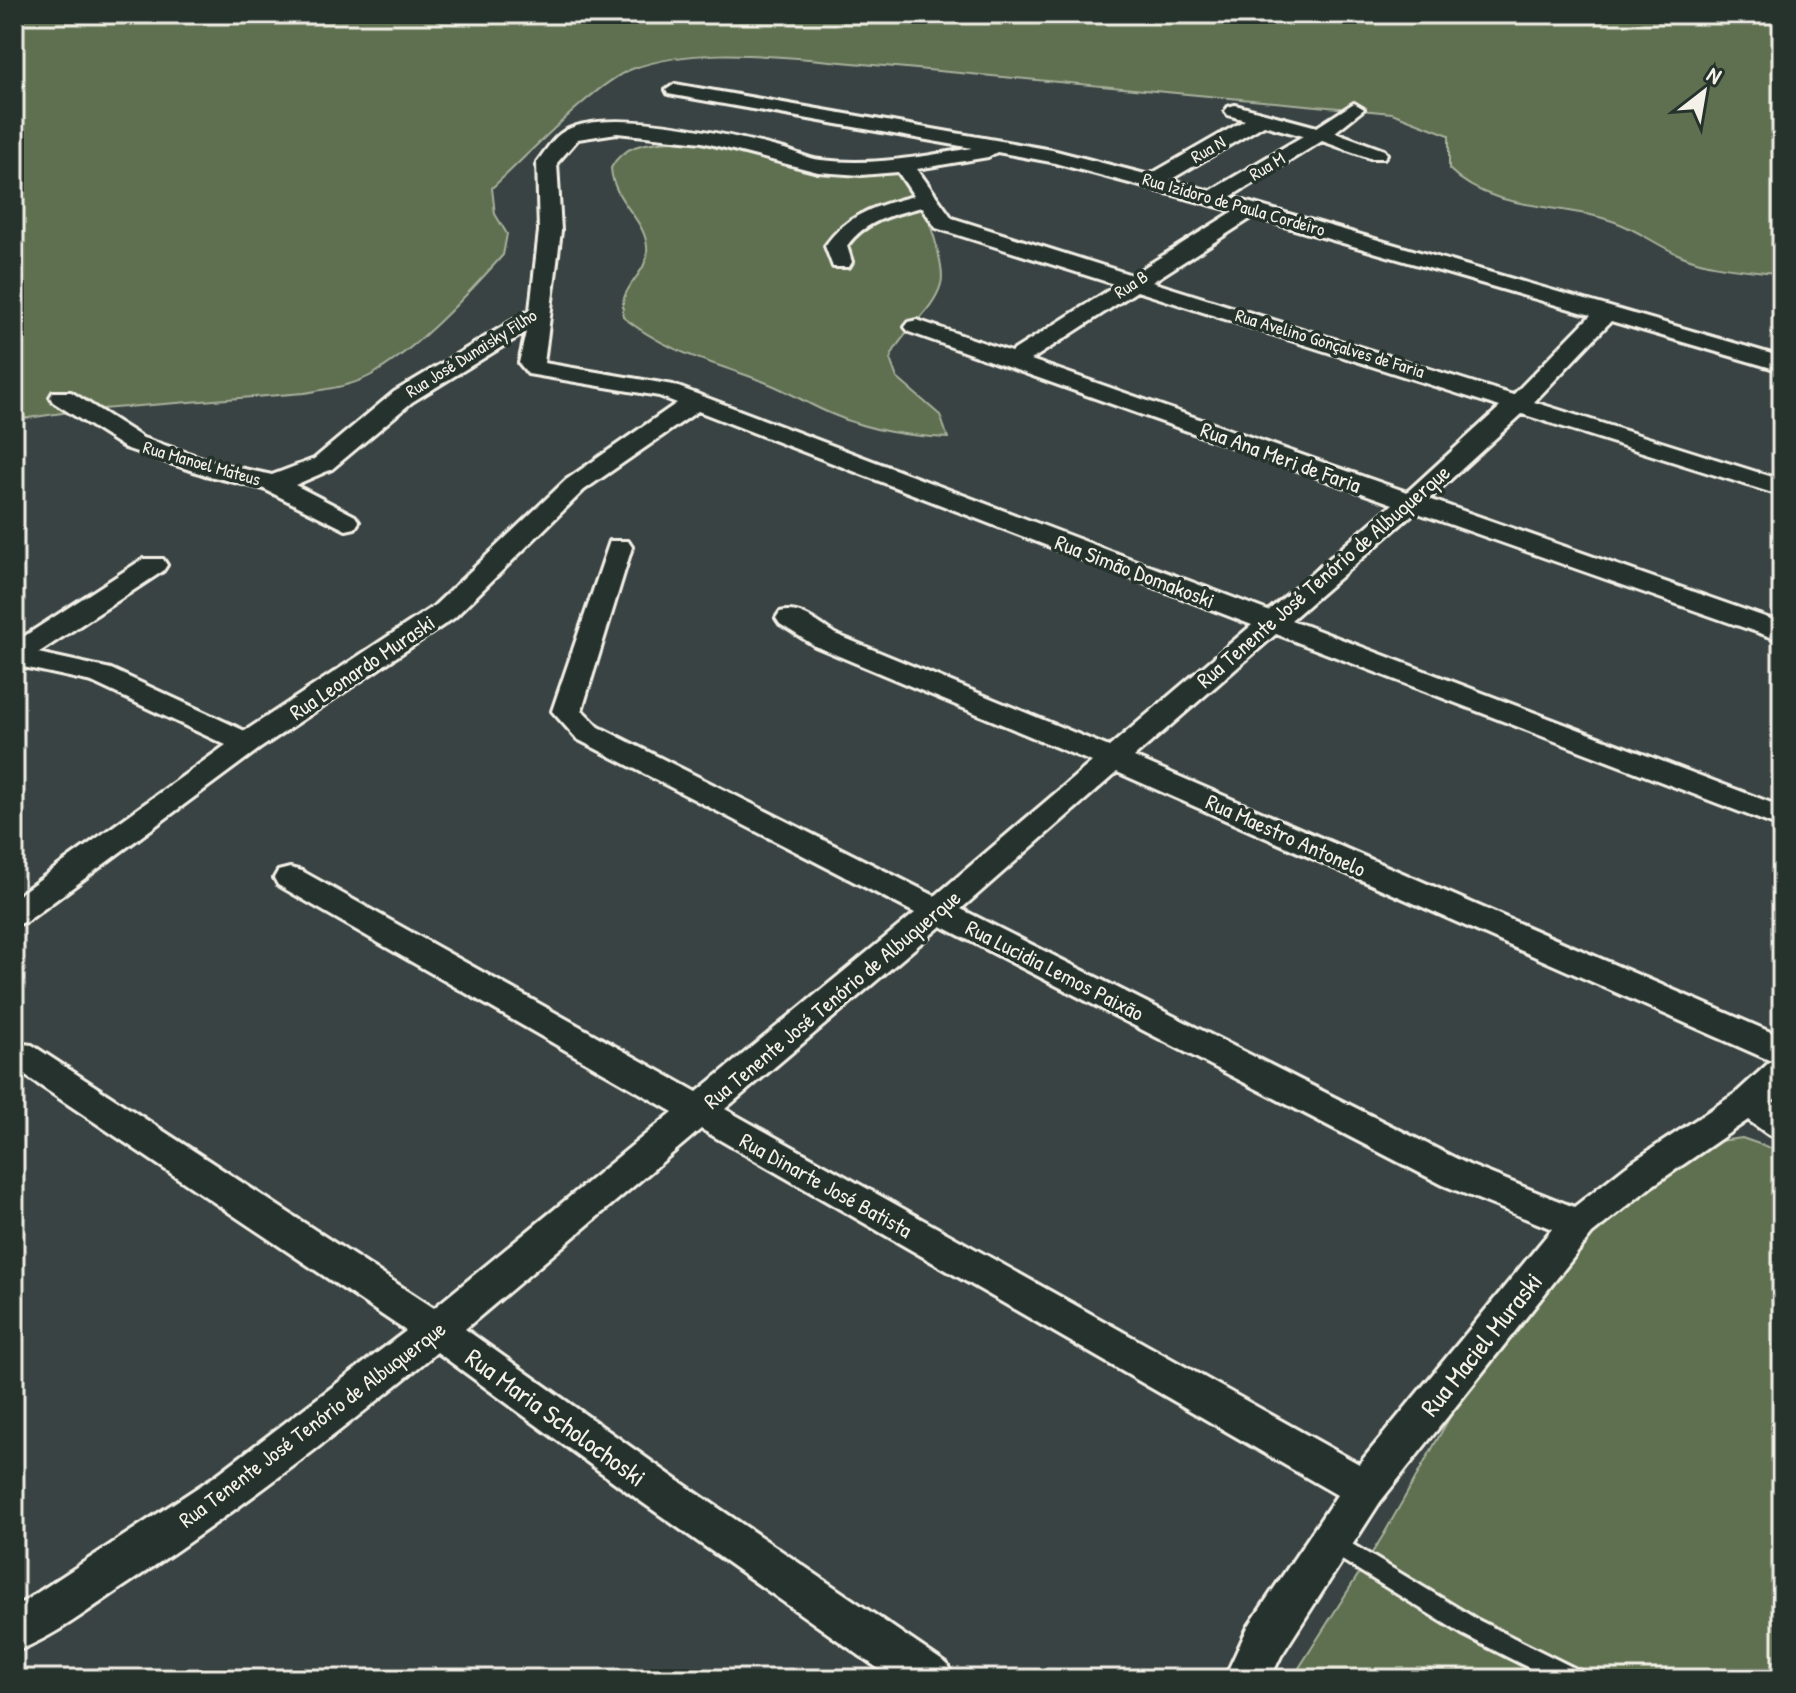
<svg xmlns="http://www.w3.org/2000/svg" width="1796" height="1693" font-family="'Patrick Hand',sans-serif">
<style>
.green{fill:#5e6f51;stroke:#a9b09c;stroke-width:2}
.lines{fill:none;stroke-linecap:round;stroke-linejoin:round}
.service-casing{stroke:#f4f1e8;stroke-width:6}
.minor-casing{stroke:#f4f1e8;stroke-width:6}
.service{fill:#26332d;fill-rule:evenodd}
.minor{fill:#26332d;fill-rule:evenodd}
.labels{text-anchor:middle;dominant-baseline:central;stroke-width:7;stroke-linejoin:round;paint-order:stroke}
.far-street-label{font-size:18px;fill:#f4f1e8;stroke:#26332d}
.street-label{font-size:22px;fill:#f4f1e8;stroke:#26332d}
.near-street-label{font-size:26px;fill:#f4f1e8;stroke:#26332d}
</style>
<rect width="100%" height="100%" fill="#394343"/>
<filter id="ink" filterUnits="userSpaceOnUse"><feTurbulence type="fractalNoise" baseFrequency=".0125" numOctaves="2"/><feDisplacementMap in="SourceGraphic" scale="16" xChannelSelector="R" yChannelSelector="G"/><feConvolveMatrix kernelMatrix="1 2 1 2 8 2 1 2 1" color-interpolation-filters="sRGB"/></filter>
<g filter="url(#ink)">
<g class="green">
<path d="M14,14H1782V274C1749,269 1711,269 1680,255C1658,246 1638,230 1615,222C1560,202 1493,213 1449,169V135L1392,113L809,59C752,54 687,49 632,69C595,83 525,158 492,188L495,214L507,234L503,255C467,295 421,345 375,373C354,386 328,389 304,393L76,411L14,420Z"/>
<path d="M671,141C698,143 724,144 750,148C776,152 802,159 828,164C850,168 885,164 905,178C921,188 947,266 941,284C933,313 901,331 890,359L897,378L940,415L948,438C908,436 871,431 834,415C811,406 790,392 767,383C712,361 672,356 623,317C623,312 622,303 624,298C630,279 649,270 647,247C645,218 613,202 611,168C623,144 648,143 671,141Z"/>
<path d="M1742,1138L1782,1152V1679H1292L1384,1534L1464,1392L1617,1200L1683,1146Z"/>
</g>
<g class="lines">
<defs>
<path id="service" d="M1332,1532L1478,1620L1582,1672L1586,1679H1551L1462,1634L1324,1549L1321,1542L1324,1535Z"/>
<path id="minor" d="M675,84L1052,150L1149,175L1245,120L1228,115L1225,111L1228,107L1235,105L1317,127L1354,103L1364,109L1335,132L1384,150L1387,154L1384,158H1370L1322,141L1230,197L1782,357V371L1611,321L1534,402L1782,480V496L1522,414L1429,499L1782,623V641L1415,512L1291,620L1782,807V828L1276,634L1134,757L1782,1037V1091L1773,1101L1782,1107V1139L1769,1135L1748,1120L1652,1186L1592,1234L1380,1502L1281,1656L1270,1679H1224L1248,1627L1337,1495L701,1129L465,1329L673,1477L947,1664L954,1679H893L643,1503L437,1352C338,1434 236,1512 129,1583C92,1607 55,1637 14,1652V1608L215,1476L406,1331L14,1068V1043L32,1045L434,1308L673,1112L278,885L274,878L278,871L290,868L302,871L697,1092L915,913L577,739L552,711L610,541H628L632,547L582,710L599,727L935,896L1092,762L815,646L780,624L776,618L780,612C801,607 818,623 835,634L1109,747L1252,625L698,411L584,490L454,618L259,749L26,922L14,925V898L226,745L92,682L14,665V643L143,559H163L167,565L163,571L38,653L111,669L245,731L434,606L566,480L677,403L659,396L528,374L519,363L526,332L412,402L332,469L295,485L355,516L359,522L355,528L346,530L264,489L205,475L125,448L53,402L50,397L53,392H71L143,438L221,464L272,475L314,459L394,392L530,310L539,231L537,162C544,153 551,141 560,134C601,103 733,136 780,148C794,151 807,159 821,160C872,166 922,157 972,148L668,94L666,90ZM1264,125L1303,136L1210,191L1170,180ZM617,133L702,142L818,172L861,175L898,172L914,196C878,205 847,214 825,246L833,267H849L852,262L847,246C864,221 894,214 922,207L936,228L1117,285L1011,352L917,320L909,322L905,327L909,332L1393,504L1268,611L673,385L544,363L561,231L557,163L578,139ZM997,152L1051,162L1234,211L1132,275L952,218L917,169L988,157ZM1253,217L1591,315L1513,395L1152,282ZM1137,291L1500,407L1407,492L1031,360ZM1117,772L1769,1060H1772L1736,1093L1626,1166L1574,1207L1469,1165L961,909ZM941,926L1443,1185L1552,1229L1359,1464L725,1109Z"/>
</defs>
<use href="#service" class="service-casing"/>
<use href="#minor" class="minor-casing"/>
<use href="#service" class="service"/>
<use href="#minor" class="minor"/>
</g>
</g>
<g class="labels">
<g class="far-street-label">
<text transform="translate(1208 149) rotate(-30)">Rua N</text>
<text transform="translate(1267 166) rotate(-31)">Rua M</text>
<text transform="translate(1234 204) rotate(16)">Rua Izidoro de Paula Cordeiro</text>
<text transform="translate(1131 284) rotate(-33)">Rua B</text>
<text transform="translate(1330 343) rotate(17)">Rua Avelino Gonçalves de Faria</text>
<text transform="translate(471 353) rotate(-32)">Rua José Dunaisky Filho</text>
<text transform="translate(202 463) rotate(16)">Rua Manoel Mateus</text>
</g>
<g class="street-label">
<text transform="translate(1281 457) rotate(20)">Rua Ana Meri de Faria</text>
<text transform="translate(1135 571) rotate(21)">Rua Simão Domakoski</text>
<text transform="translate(1323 576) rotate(-41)">Rua Tenente José Tenório de Albuquerque</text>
<text transform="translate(362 667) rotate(-34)">Rua Leonardo Muraski</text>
<text transform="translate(1286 835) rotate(24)">Rua Maestro Antonelo</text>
<text transform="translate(1055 970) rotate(27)">Rua Lucidia Lemos Paixão</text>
<text transform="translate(832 999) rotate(-40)">Rua Tenente José Tenório de Albuquerque</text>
<text transform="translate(826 1185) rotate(29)">Rua Dinarte José Batista</text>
<text transform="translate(312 1424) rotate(-37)">Rua Tenente José Tenório de Albuquerque</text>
</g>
<g class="near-street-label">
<text transform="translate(1481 1344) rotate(-51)">Rua Maciel Muraski</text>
<text transform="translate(556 1417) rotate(36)">Rua Maria Scholochoski</text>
</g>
</g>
<rect width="1796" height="1693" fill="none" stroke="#26332d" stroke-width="48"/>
<rect x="24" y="24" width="1748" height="1645" fill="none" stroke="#f4f1e8" stroke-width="3" filter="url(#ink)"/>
<g transform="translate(1704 92) rotate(31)" stroke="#26332d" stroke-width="6" paint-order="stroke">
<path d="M0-6L14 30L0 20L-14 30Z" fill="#f4f1e8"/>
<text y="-12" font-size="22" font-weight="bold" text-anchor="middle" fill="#f4f1e8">N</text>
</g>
</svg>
